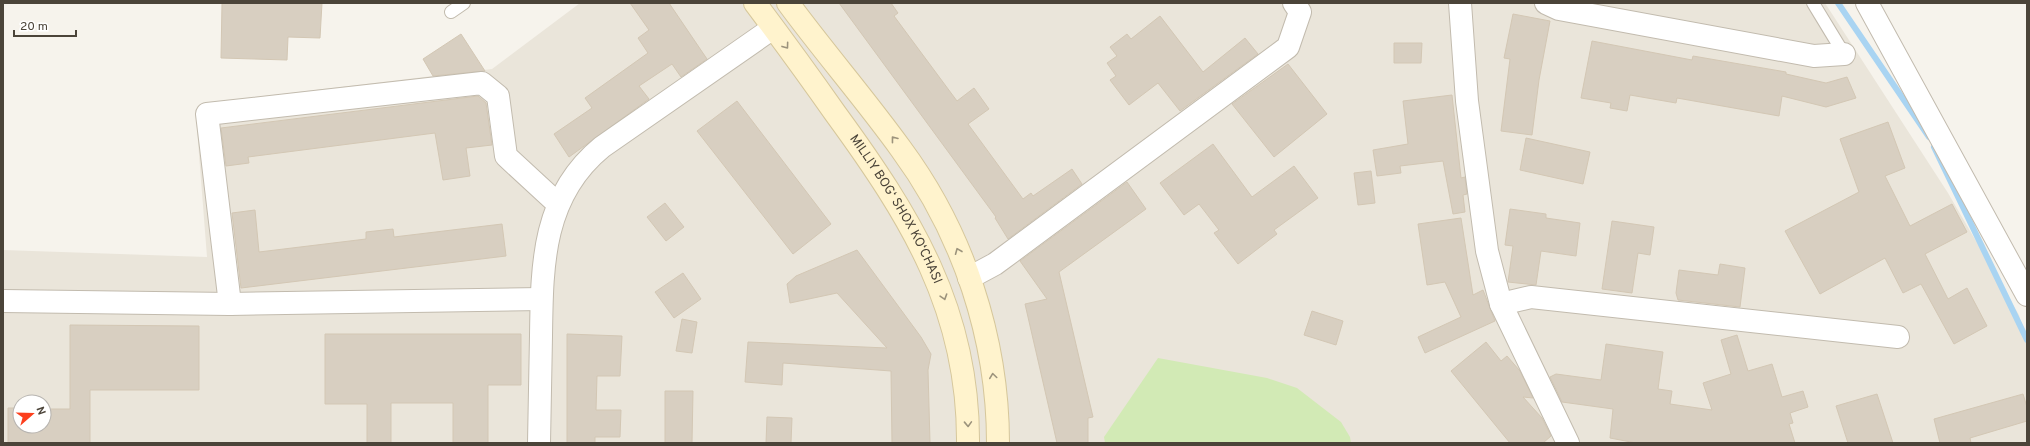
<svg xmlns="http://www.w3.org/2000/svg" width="2030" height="446" font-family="Overpass,sans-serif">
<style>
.residential{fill:#eae5da;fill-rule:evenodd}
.green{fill:#d2eab5}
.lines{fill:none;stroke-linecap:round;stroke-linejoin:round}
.stream{stroke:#a9d4f2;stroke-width:6}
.building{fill:#d8cfc1;stroke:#d3c7b4}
.lane-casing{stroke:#c2bbae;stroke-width:14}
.street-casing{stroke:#c2bbae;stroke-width:24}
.secondary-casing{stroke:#d6c79b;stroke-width:24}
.lane{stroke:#fff;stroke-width:12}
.street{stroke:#fff;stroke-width:22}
.secondary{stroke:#fff3cd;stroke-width:22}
.oneway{stroke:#9c937c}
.labels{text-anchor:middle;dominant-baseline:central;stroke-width:3;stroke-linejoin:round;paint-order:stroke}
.street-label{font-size:13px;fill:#4b4439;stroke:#fff}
</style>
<rect width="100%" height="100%" fill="#f6f3ec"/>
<path class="residential" d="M580,3H1825L1948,193L2019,315L2027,342V443H3V250L207,257L196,116L223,101L492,69ZM20,402H44V426H20Z"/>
<path class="green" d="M1158,358L1267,378L1297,388L1341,422L1350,437L1351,443H1105L1104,437Z"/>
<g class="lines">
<g class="stream">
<path d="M1838,3L1929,137"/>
<path d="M1934,147L2027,340"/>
</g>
</g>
<g class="building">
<path d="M222,3H322L320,38L288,37L287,60L221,58Z"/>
<path d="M630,3H669L707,59L681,77L672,64L639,86L649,99L569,157L554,134L592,108L585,98L648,53L638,38L649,30Z"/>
<path d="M839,3H891L898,13L894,16L957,101L974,88L989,109L968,124L1023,199L1031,193L1033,196L1072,169L1082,184L1008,239L995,218L996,217Z"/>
<path d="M1513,14L1550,21L1539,80L1532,135L1501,131L1510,59L1504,58Z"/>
<path d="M1160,16L1203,72L1245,38L1258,54L1180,111L1158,83L1129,105L1110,80L1116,76L1107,63L1117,56L1110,47L1127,34L1131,39Z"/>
<path d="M461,34L485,71L433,76L423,59Z"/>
<path d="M1592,41L1692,60L1693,56L1786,72V74L1826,83L1847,77L1856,98L1826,107L1782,96L1779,116L1677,98L1676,103L1630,95L1627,111L1610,108L1611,103L1581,98Z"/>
<path d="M1394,43H1422L1421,63H1394Z"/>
<path d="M1288,64L1327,114L1274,157L1232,104Z"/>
<path d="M1452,95L1461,178L1465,177L1467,194L1463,195L1465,212L1453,214L1443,161L1400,166L1401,173L1377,176L1373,150L1408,144L1403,101Z"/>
<path d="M478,96L486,103L492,145L466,148L470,176L443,180L435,133L248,157L249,163L226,166L221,128Z"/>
<path d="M737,101L831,224L793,254L697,131Z"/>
<path d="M1888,122L1905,168L1885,176L1910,226L1952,204L1967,232L1925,254L1948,299L1967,288L1987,326L1954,344L1921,284L1903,293L1885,258L1820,294L1785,231L1859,192L1840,139Z"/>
<path d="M1526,138L1590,152L1583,184L1520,170Z"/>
<path d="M1213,144L1252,197L1294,166L1318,198L1274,230L1277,234L1238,264L1214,233L1219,230L1199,204L1184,215L1160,183Z"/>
<path d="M1371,171L1375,203L1358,205L1354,173Z"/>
<path d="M1127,182L1146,209L1059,272L1093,417L1088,418V443H1057L1025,304L1047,299L1020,261Z"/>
<path d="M665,203L684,227L666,241L647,217Z"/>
<path d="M1510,209L1546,214V218L1580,223L1576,256L1541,251L1536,285L1508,282L1513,246L1505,245Z"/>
<path d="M255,210L259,252L366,239V232L393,229L394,237L502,224L506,256L241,288L232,213Z"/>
<path d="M1461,218L1473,295L1483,290L1495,321L1425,353L1418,337L1461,317L1445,282L1427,285L1418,224Z"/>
<path d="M1612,221L1654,227L1650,255L1638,253L1632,293L1602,289Z"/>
<path d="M857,250L921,337L931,354L928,370L930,443H892L891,371L783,363L782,385L745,382L748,342L887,348L837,293L790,303L787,284L796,276Z"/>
<path d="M1720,264L1745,268L1740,307L1678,300L1676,293L1679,270L1718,275Z"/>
<path d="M683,273L701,299L674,318L655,292Z"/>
<path d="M1312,311L1343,321L1336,345L1304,335Z"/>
<path d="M682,319L697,322L692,353L676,351Z"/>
<path d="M70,325L199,326V390H90V443H8V408H20V426H44V409H70Z"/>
<path d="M325,334H521V385H488V443H453V403H391V443H367V404H325Z"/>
<path d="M567,334L622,336L620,376H597L596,410H621L620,437H595V443H567Z"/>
<path d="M1737,335L1748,371L1772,364L1782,397L1803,391L1808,407L1790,413L1793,423L1789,424L1795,443H1636L1610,438L1613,409L1562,402L1550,377L1556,374L1601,380L1606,344L1663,352L1658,389L1672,391L1670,404L1712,410L1703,383L1731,374L1721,340Z"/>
<path d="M1486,342L1501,361L1507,356L1520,371L1533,398L1523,397L1542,418L1551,436L1543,443H1510L1451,371Z"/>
<path d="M665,391H693L692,443H665Z"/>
<path d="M1877,394L1893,443H1848L1836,406Z"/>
<path d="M2023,394L2027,407V421L1970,438L1971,443H1940L1934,419Z"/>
<path d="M767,417L792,418L791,443H766Z"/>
</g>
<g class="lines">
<defs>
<g id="lane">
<path d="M1813,3L1844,54"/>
<path d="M451,12L464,3"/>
</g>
<g id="street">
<path d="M1460,3L1467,101L1487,251L1501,304L1568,443"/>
<path d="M1546,3L1559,9L1814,56L1844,54"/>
<path d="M1867,3L2027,295"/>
<path d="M969,278L995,264L1288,47L1300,12L1294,3"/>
<path d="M3,301L230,304L541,299"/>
<path d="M230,304L207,114L482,83L498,96L506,156L558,204"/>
<path d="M1501,304L1531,297L1898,337"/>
<path d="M539,443C540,407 540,372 541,336C542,265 542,196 602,147L773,28"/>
</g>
<g id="secondary">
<path id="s1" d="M755,3C782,39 809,76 835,113C911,217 969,310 968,443"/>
<path d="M788,3C824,52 865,99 901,149C963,233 998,338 998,443"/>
</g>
</defs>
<use href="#lane" class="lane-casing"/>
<use href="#street" class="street-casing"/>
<use href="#secondary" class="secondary-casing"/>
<use href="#lane" class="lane"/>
<use href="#street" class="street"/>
<use href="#secondary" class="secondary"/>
</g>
<defs><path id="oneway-chevron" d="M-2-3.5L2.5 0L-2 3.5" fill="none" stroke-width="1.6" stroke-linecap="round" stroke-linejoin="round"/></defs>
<g class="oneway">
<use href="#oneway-chevron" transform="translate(786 46) rotate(54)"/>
<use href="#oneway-chevron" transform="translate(894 139) rotate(-128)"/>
<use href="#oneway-chevron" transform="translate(958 251) rotate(-112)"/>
<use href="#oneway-chevron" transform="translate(944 297) rotate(72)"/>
<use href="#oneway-chevron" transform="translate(993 376) rotate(-98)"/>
<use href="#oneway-chevron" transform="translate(968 424) rotate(88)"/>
</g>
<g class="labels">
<g class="street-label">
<text stroke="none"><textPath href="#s1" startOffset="250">MILLIY BOG‘ SHOX KO‘CHASI</textPath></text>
</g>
</g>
<rect width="2030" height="446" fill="none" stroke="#4b4439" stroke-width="8"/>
<g transform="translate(32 414) rotate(70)"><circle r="19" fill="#ffffff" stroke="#b7b4b0"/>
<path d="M0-3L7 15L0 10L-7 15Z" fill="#fc3f1d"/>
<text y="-6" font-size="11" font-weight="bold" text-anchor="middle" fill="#4b4439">N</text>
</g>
<path d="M14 30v6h62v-6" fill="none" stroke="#4b4439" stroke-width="2"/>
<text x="20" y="30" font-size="12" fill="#4b4439" stroke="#ffffff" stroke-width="3" paint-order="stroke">20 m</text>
</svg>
